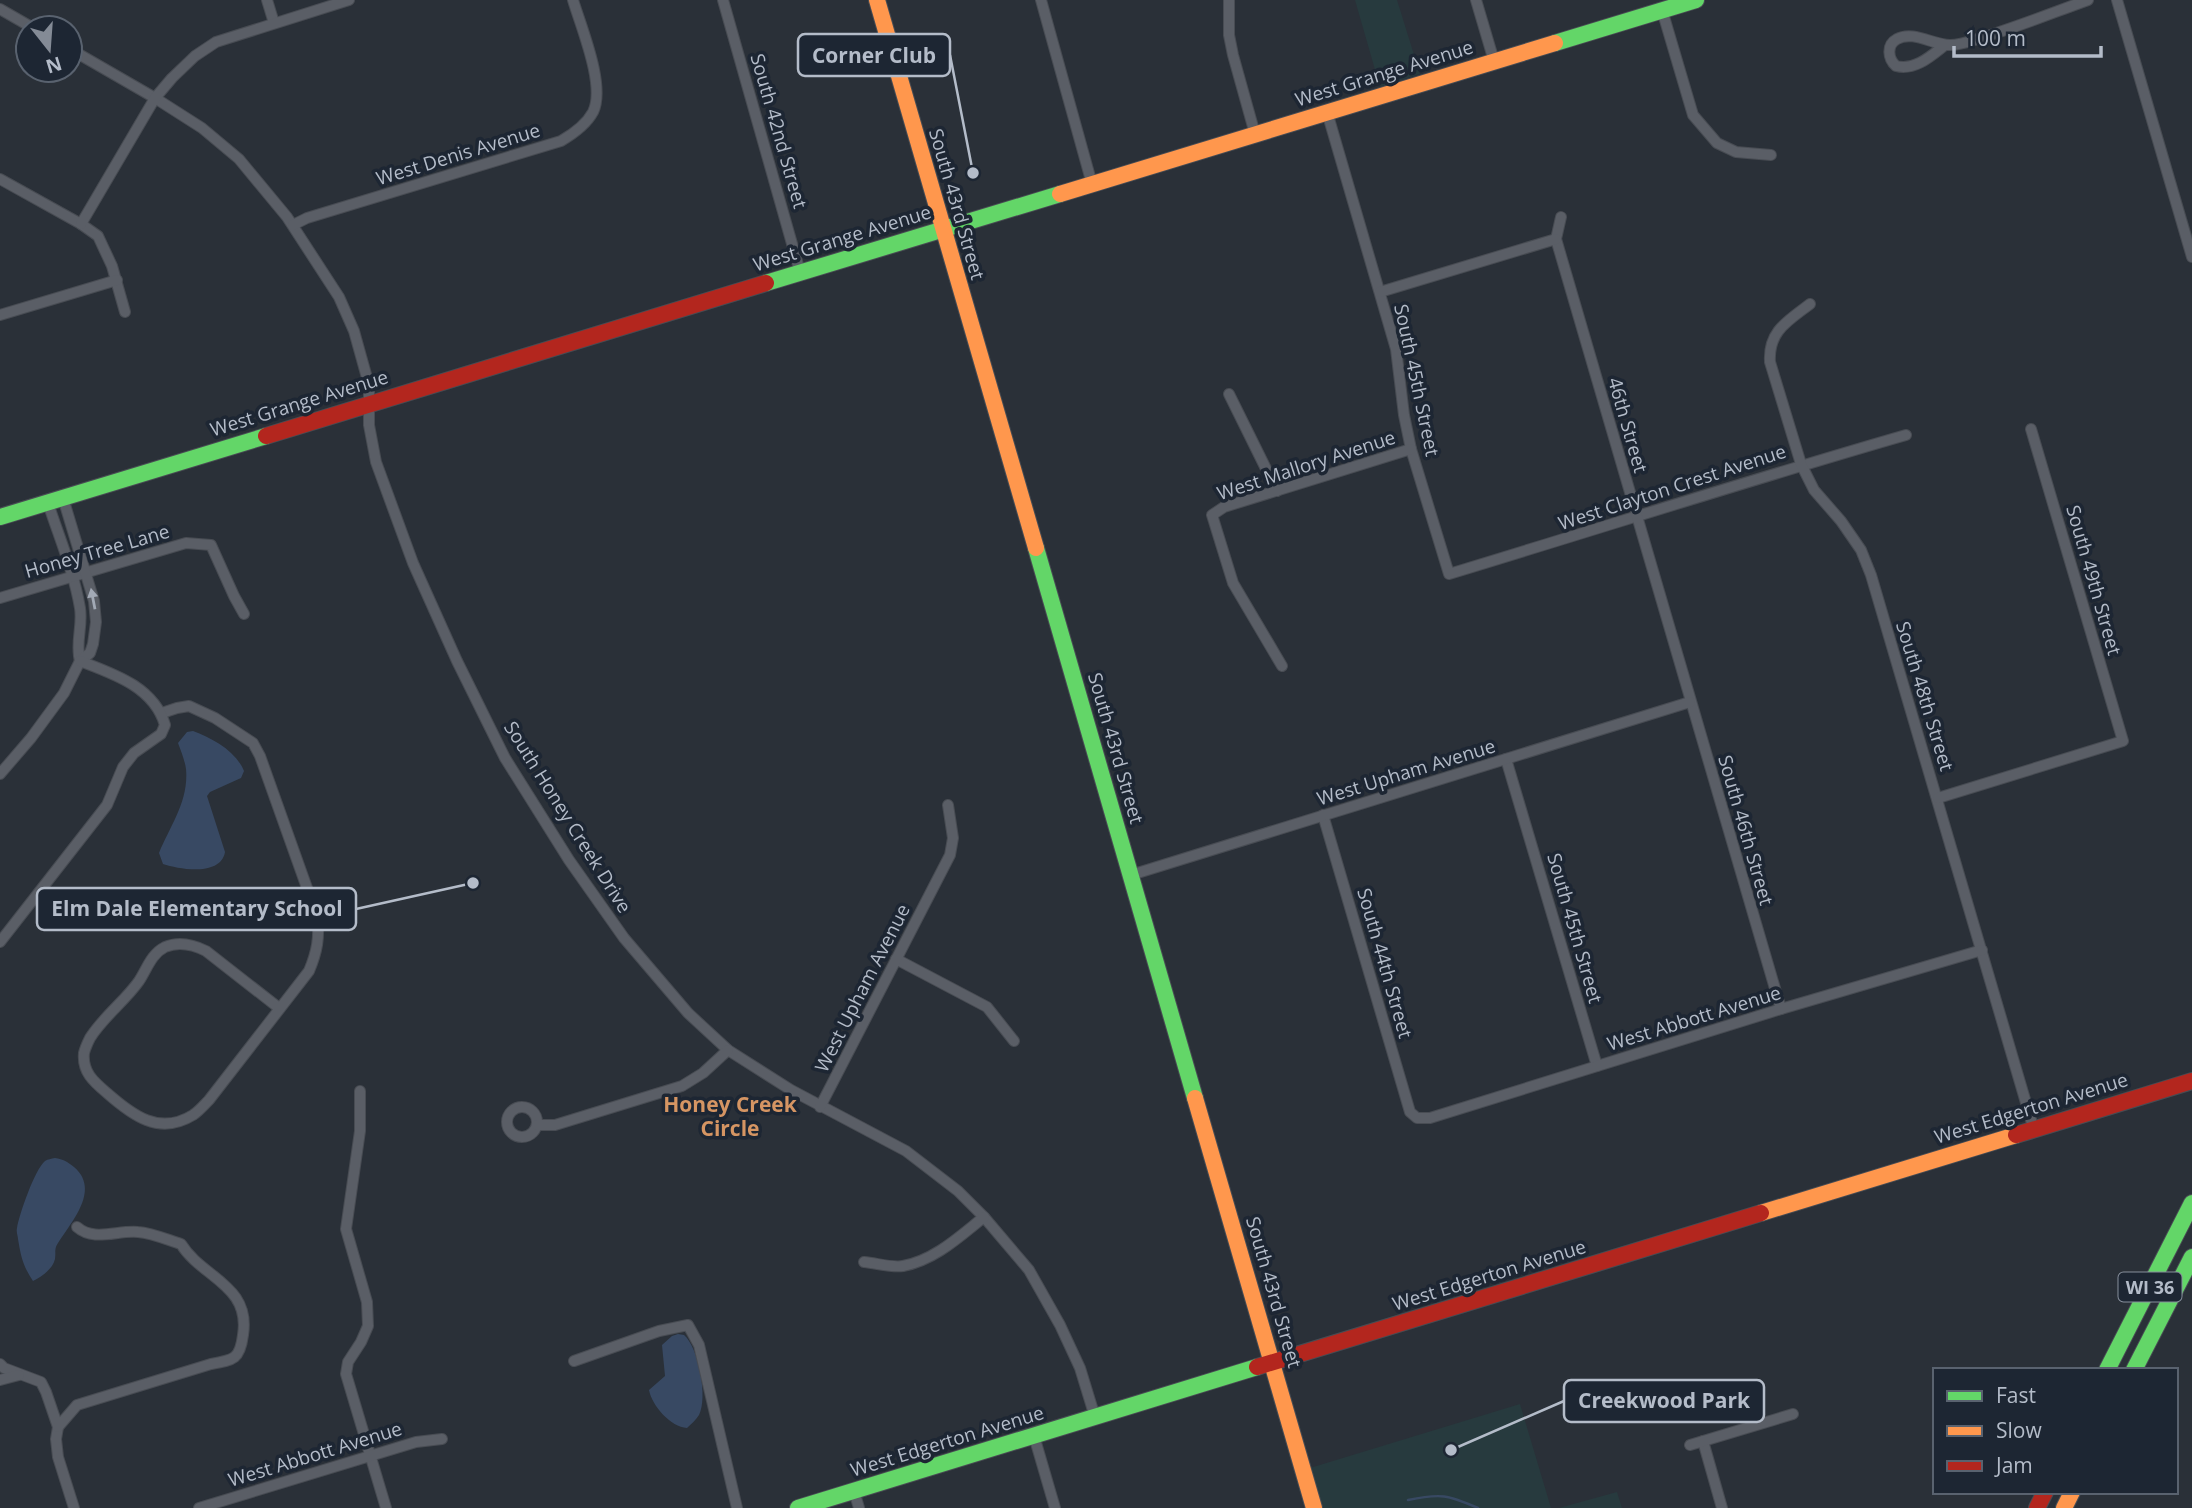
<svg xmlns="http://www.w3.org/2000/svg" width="2192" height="1508" font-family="'Open Sans',sans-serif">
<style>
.green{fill:#273a3e}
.water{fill:#384963}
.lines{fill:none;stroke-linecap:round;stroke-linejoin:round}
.stream{stroke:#384963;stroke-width:2.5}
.street-casing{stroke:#484c53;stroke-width:12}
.fast-casing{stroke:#484c53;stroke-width:18}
.slow-casing{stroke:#484c53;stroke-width:18}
.jam-casing{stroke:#484c53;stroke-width:18}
.street{stroke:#5a5e66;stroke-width:10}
.fast{stroke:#63d668;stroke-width:16}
.slow{stroke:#ff974d;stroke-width:16}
.jam{stroke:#b3261e;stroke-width:16}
.oneway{fill:#a2a9b5}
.labels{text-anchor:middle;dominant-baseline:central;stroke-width:7;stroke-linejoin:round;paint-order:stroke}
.shield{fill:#1d2633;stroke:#878f9c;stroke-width:2}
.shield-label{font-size:18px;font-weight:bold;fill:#b4bcc9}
.street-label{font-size:19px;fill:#b4bcc9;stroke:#1d2633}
.neighbourhood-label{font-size:21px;font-weight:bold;fill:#d59563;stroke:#1d2633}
.leader{fill:none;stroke:#b4bcc9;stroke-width:2.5}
.callout-dot{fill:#b4bcc9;stroke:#1d2633;stroke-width:2.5}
.callout{fill:#1d2633;stroke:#b4bcc9;stroke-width:2.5}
.callout-label{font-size:21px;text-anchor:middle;font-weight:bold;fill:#b4bcc9}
</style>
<rect width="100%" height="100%" fill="#2a3038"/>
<g class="green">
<path d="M1355,0H1397L1420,74L1380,87Z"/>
<path d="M1520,1404L1551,1508H1322L1310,1468Z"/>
<path d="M1617,1492L1622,1508H1559Z"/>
</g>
<g class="water">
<path d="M193,731C212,738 236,751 244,771L241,778L210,792L207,796L225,852C221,876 181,870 163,864L159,853C170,826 189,801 186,769C185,761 181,751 178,743L187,732Z"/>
<path d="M55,1158C63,1159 68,1162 74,1167C101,1190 71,1222 58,1243C54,1249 56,1252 55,1259C53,1269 41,1277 33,1281C23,1266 21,1257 18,1239C18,1236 16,1232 17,1228C19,1215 35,1169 45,1161C48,1159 51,1159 55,1158Z"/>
<path d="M678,1334L684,1335C699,1348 708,1398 699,1415C696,1420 691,1424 687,1428C671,1427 652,1406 649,1390L665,1376L662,1345L672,1336Z"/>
</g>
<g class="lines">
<path class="stream" d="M1408,1500C1441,1493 1448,1495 1478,1508"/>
<defs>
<g id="street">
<path d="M267,0L274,23"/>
<path d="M723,0L800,272"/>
<path d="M1041,0L1092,184"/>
<path d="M1229,0V35L1233,55L1255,134"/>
<path d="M1476,0L1494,61"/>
<path d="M2117,0L2192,257"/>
<path d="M0,9L33,28"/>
<path d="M1662,10L1693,115L1717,143L1736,152L1771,155"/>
<path d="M1945,45C1931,56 1915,71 1896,66C1888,59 1886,45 1897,39C1913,30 1933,45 1950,45C1960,45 1971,41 1981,38C2017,27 2052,13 2088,0"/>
<path d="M70,49L155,98L202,128L239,159L287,217L339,297L354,331L369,385V425L376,462L413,563L457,661L505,758L569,860L624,938L688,1013L728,1050L791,1090L906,1151L958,1191L984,1217L1029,1270L1060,1325L1080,1368L1095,1417"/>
<path d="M1327,112L1396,349L1404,415L1411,449L1449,574C1601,528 1753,479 1906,435"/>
<path d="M0,179L81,224L98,236L112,266L125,312"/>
<path d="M1561,217L1556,239L1781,1009"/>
<path d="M81,224L155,98L172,78L195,56L216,42L349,0"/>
<path d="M293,225L307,218L561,141C573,134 586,125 593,112C606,86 581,27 573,0"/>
<path d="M1380,292L1556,239"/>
<path d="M1810,304C1788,321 1768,331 1770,362L1801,464L1814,490L1841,521L1861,550L1871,575L2034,1130"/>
<path d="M0,315L117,280"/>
<path d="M1229,394L1277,491"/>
<path d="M48,503C59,537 74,572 80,608C83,626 75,643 80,661"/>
<path d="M0,598L186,543L211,545L234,596L244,614"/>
<path d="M1282,666L1233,583L1212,515L1224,507L1411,449"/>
<path d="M162,713L177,708L189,706L215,718L253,743L260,756L317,916C320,937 317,952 309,971L209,1100C204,1105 199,1111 193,1115C159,1136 132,1115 107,1093C94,1082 82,1072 84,1053C85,1049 88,1042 90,1038C103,1017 125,1001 139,981C147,969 151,954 165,947C179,941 194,945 206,951L279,1008"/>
<path d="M1506,759L1597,1066"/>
<path d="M0,774L31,738L64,693L80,661L90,653L93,644L96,622L94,601L63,498"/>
<path d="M1938,798L2123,741L2031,429"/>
<path d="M1323,815L1410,1112L1417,1118H1430L1781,1009L1982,950"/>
<path d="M1131,875L1690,702"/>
<path d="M0,942L107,805L123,767L134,753L161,734L165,725C154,687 114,674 80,661"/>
<path d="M896,959L987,1007L1014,1041"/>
<path d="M360,1091V1131L346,1229L367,1302L368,1326L361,1342L348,1362L346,1374L386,1508"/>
<path d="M820,1107L950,855L953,838L948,805"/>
<circle cx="522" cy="1122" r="15"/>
<path d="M537,1125H555L682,1086L703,1073L728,1050"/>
<path d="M864,1262C876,1263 892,1268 903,1266C935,1260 960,1236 984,1217"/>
<path d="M574,1361L659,1331L688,1325L699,1345L737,1508"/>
<path d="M0,1364L4,1368L41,1382L46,1392L58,1427L56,1439L58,1457L74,1508"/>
<path d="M0,1380L19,1375"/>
<path d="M58,1427L77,1405L211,1364C234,1360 240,1359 243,1335C251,1285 202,1278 181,1244C168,1240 152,1233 138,1232C117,1230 94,1242 77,1227"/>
<path d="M1034,1436L1055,1508"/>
<path d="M1703,1441L1722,1508"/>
<path d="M1690,1445L1793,1414"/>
<path d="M854,1491L859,1508"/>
<path d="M199,1508L416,1442L442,1439"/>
</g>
<g id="fast">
<path d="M1555,43L1696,0"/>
<path d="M766,283L1060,194"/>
<path d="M0,517L266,436"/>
<path d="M1036,548L1195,1098"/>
<path d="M2107,1370L2192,1203"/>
<path d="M2134,1370L2192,1257"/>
<path d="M798,1508L1257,1367"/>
</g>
<g id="slow">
<path d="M877,0L1036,548"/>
<path d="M1060,194L1555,43"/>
<path d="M1195,1098L1314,1508"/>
<path d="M1761,1213L2016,1135"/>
<path d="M2064,1508L2072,1492"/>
</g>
<g id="jam">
<path d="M266,436L766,283"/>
<path d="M2016,1135L2192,1081"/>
<path d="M1257,1367L1761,1213"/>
<path d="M2037,1508L2045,1492"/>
</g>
</defs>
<use href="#street" class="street-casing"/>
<use href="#fast" class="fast-casing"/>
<use href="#slow" class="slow-casing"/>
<use href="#jam" class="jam-casing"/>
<use href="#street" class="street"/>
<use href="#fast" class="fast"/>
<use href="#slow" class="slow"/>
<use href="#jam" class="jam"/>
</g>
<defs><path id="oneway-solid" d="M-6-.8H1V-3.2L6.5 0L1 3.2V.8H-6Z" transform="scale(1.75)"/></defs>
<use class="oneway" href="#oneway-solid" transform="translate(93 599) rotate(-101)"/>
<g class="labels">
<rect class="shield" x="2118.5" y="1272.5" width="63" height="29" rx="5"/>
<g class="shield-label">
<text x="2150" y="1287">WI 36</text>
</g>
<g class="street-label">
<text transform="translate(1384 73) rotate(-17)">West Grange Avenue</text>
<text transform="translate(779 131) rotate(74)">South 42nd Street</text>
<text transform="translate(458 154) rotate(-17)">West Denis Avenue</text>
<text transform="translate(957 204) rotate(74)">South 43rd Street</text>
<text transform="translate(842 238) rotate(-17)">West Grange Avenue</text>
<text transform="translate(1417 380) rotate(78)">South 45th Street</text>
<text transform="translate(299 403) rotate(-17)">West Grange Avenue</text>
<text transform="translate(1628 425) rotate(74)">46th Street</text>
<text transform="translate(1306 465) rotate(-18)">West Mallory Avenue</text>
<text transform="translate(1672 487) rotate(-18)">West Clayton Crest Avenue</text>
<text transform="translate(97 551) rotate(-16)">Honey Tree Lane</text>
<text transform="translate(2094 580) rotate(74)">South 49th Street</text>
<text transform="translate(1925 696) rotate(73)">South 48th Street</text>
<text transform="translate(1116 748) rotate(74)">South 43rd Street</text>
<text transform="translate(1406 772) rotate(-17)">West Upham Avenue</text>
<text transform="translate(568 817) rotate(58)">South Honey Creek Drive</text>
<text transform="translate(1746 830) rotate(74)">South 46th Street</text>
<text transform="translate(1575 928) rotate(74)">South 45th Street</text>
<text transform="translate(1385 963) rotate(74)">South 44th Street</text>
<text transform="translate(862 988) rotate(-63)">West Upham Avenue</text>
<text transform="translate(1694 1018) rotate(-17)">West Abbott Avenue</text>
<text transform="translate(2031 1108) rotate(-17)">West Edgerton Avenue</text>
<text transform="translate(1489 1275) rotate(-17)">West Edgerton Avenue</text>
<text transform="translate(1274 1292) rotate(74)">South 43rd Street</text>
<text transform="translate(947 1441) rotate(-17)">West Edgerton Avenue</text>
<text transform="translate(315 1454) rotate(-17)">West Abbott Avenue</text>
</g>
<g class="neighbourhood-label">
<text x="730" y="1104">Honey Creek<tspan x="730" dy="24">Circle</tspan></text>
</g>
</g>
<path class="leader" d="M973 173L950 55M473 883L356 909M1451 1450L1564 1401"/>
<g class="callout-dot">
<circle cx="973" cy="173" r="7"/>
<circle cx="473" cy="883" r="7"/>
<circle cx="1451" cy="1450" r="7"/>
</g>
<g class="callout">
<rect x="798" y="34" width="152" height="42" rx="7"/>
<rect x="37" y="888" width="319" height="42" rx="7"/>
<rect x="1564" y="1380" width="200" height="42" rx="7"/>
</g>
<g class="callout-label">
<text x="874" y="63">Corner Club</text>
<text x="197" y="916">Elm Dale Elementary School</text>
<text x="1664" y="1408">Creekwood Park</text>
</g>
<rect x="1933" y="1368" width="245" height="126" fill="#1d2633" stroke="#59626f" stroke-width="2"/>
<rect x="1947" y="1391" width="35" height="10" fill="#63d668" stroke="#59626f" stroke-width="2"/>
<text x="1996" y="1403" font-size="21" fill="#b4bcc9">Fast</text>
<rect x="1947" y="1426" width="35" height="10" fill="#ff974d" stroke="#59626f" stroke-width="2"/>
<text x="1996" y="1438" font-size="21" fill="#b4bcc9">Slow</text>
<rect x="1947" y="1461" width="35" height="10" fill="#b3261e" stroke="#59626f" stroke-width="2"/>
<text x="1996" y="1473" font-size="21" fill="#b4bcc9">Jam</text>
<g transform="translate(49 49) rotate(163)"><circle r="33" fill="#1d2633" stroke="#59626f" stroke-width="2"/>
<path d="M0-5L12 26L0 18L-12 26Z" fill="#848b96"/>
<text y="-10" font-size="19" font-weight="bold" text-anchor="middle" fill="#b4bcc9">N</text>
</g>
<path d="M1954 46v10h147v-10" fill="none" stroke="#b4bcc9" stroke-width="3.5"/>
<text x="1965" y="46" font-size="21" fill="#b4bcc9" stroke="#1d2633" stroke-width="5" paint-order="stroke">100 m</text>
</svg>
